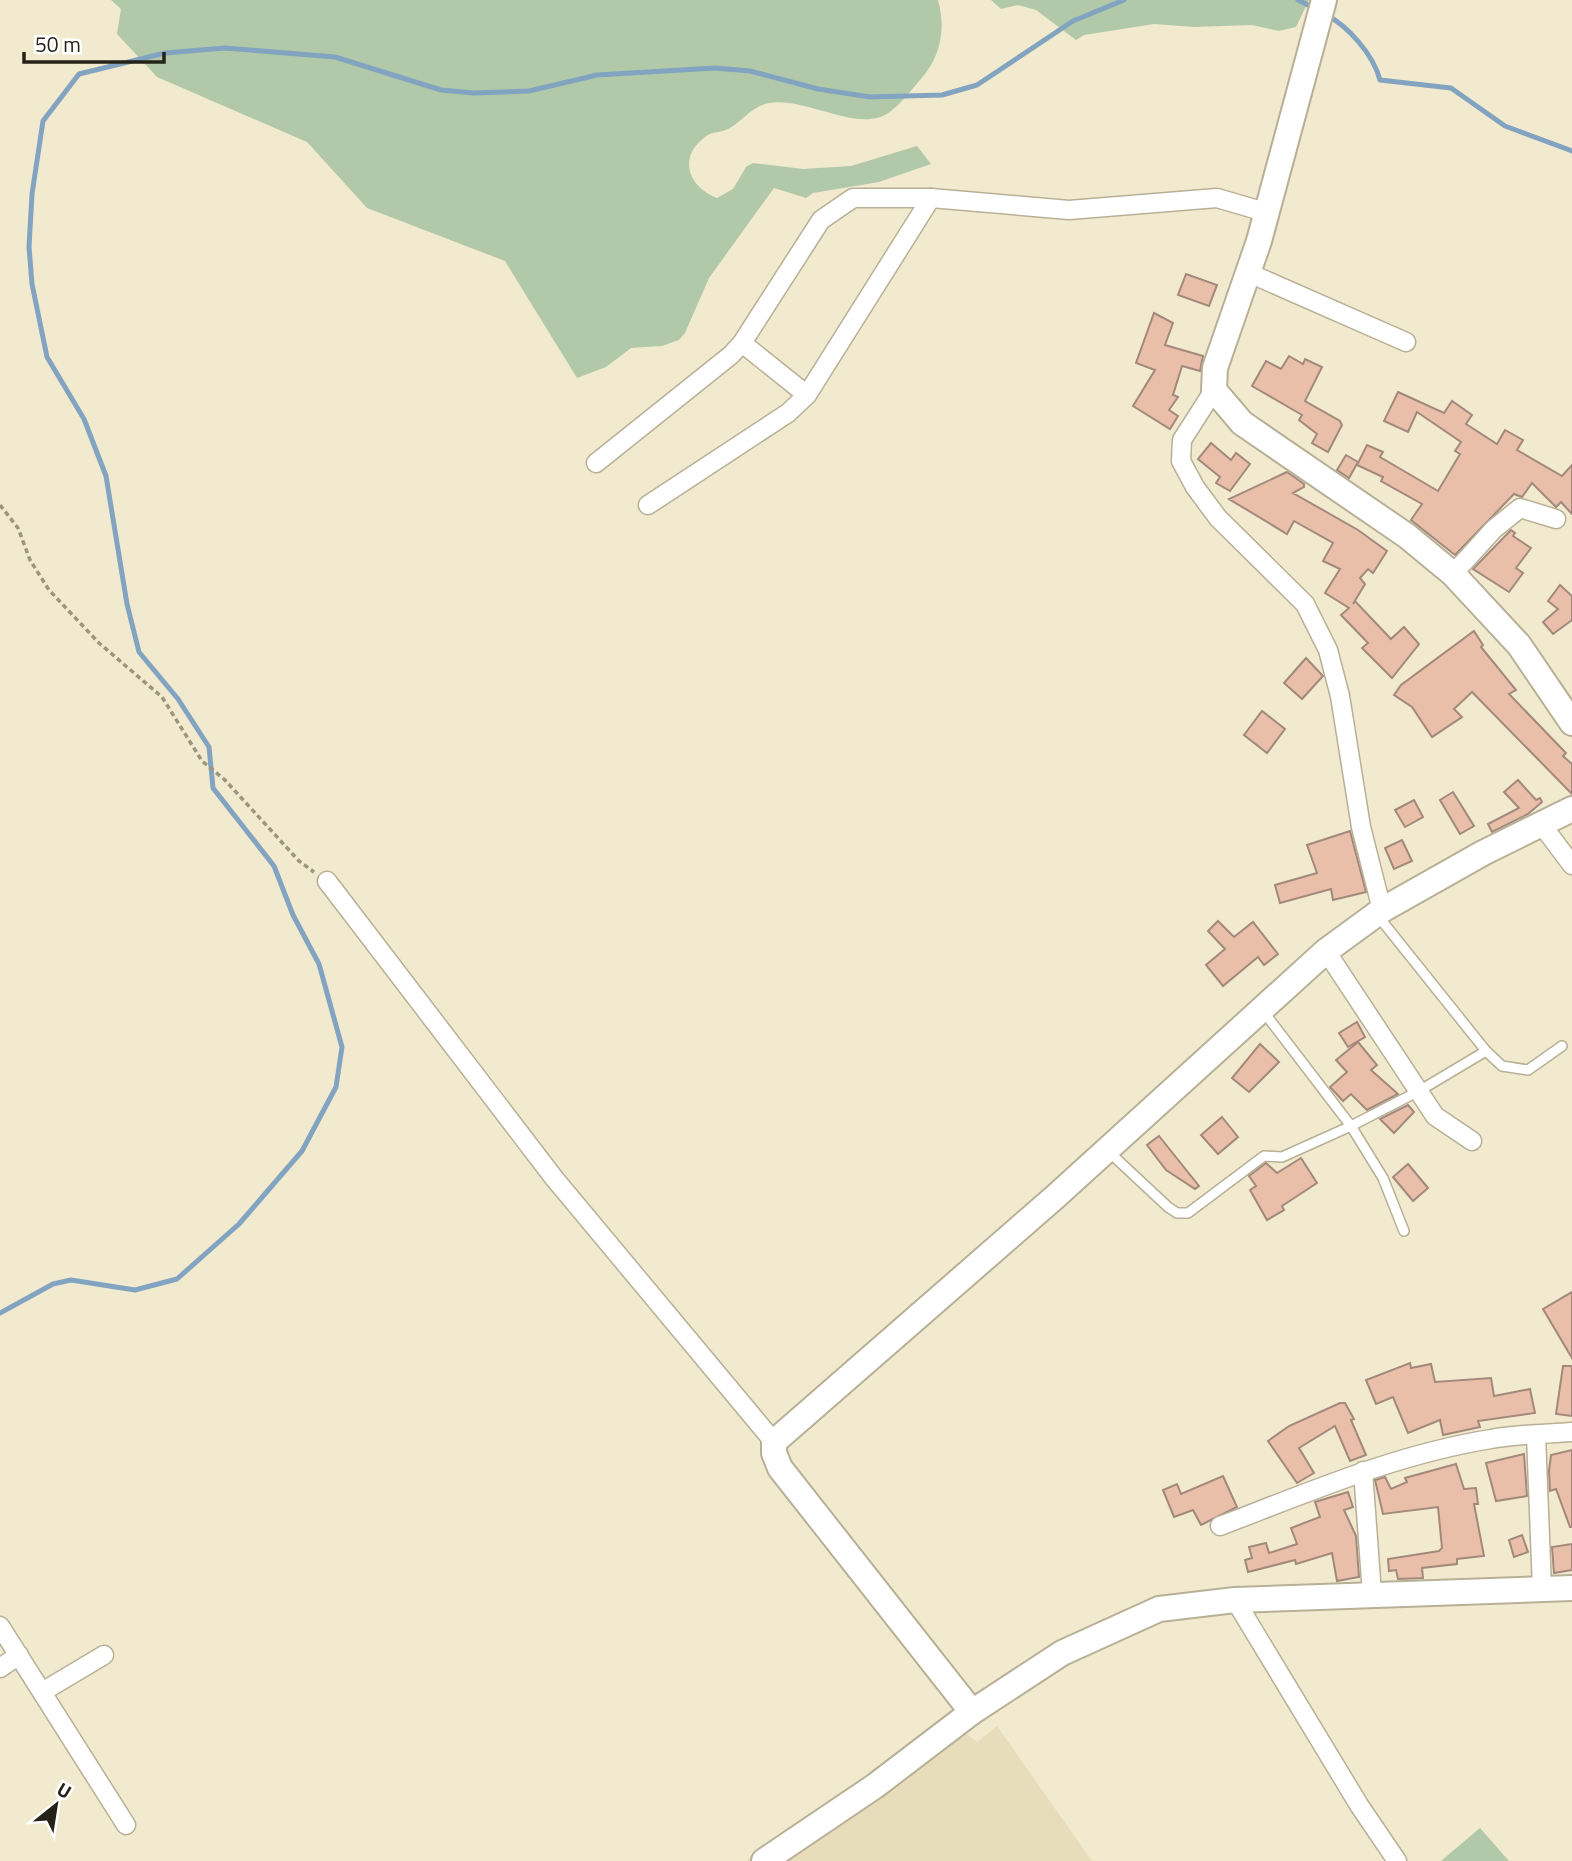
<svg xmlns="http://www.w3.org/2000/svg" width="1572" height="1861" font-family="'Titillium Web',sans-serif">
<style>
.built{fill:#e8ddbb}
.green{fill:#b1c9a9}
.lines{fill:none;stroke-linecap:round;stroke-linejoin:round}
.stream{stroke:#82a4c1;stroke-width:5}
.building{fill:#eabfaa;stroke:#a2897c;stroke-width:2}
.lane-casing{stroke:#b8b096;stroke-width:12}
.street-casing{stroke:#b8b096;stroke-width:21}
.secondary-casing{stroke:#b8b096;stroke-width:28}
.path{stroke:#9b9581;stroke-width:3.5;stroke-dasharray:5 3.5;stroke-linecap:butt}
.lane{stroke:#fff;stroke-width:9}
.street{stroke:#fff;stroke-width:18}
.secondary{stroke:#fff;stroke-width:24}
</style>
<rect width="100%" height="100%" fill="#f2eacf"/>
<path class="built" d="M946,1720L978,1742L997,1726L1092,1861H745Z"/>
<g class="green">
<path d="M111,0H938C946,29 941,57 920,80C911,90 902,103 891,111C858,138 797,89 760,106C749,111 740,122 730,128C722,133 712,131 705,137C677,158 689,187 717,198L733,189L746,167L753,163L803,169L851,166L917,146L931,164L879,182L813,193L806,198L774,188L709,278L685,333L679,340L662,346L631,348L606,367L577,378L505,261L367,208L307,142L157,77L117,34L121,9Z"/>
<path d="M991,0H1309L1296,27L1279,31L1252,25L1194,27L1154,24L1084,35L1076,40L1036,10L1018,5L1001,9Z"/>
<path d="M1480,1828L1509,1861H1441Z"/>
</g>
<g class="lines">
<g class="stream">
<path d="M1298,0L1314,8"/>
<path d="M1325,14C1348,26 1373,54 1380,80L1451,88L1505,126L1572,151"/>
<path d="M0,1313L53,1284L71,1280L135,1290L177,1279L239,1224L302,1151L336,1087L342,1047L319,964L293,915L274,866L213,788L209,747L178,699L139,652L127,604L106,476L84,419L47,357L32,284L29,247L32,194L43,121L79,74L165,53L225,48L335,57L441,90L474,93L529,91L597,75L715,68L750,71L818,89L870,97L942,95L977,85L1073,21L1124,0"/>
</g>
</g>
<g class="building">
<path d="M1186,274L1217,285L1209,306L1178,295Z"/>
<path d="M1154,313L1173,323L1165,345L1203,356L1200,371L1182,366L1173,395L1178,397L1169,410L1178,416L1170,429L1133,406L1155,370L1136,363Z"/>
<path d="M1289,356L1303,364L1305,359L1322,367L1305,401L1340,421L1342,425L1328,452L1312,443L1317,434L1299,420L1302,415L1252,386L1266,361L1281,369Z"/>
<path d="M1398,392L1444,413L1452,401L1472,415L1466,424L1497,444L1505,430L1523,440L1517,450L1562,476L1572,465V514L1561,502L1556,507L1532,483L1522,497L1514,494L1455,555L1411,520L1422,504L1381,481L1383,477L1357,465L1367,445L1383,452L1380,457L1438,491L1460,454L1455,451L1461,442L1417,412L1408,432L1384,421Z"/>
<path d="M1211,443L1231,460L1236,453L1250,464L1230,491L1216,483L1220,477L1198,459Z"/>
<path d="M1346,455L1358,462L1349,478L1337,470Z"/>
<path d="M1287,472L1304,484V487L1293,493L1358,530L1387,551L1373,573L1368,569L1360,578L1365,584L1353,604L1355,601L1391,639L1404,627L1419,644L1392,678L1362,648L1368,643L1341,615L1349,608L1325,593L1340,569L1323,561L1333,543L1294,521L1287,534L1229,499Z"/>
<path d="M1511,530L1515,533L1513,536L1531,548L1516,568L1523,573L1509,592L1473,569Z"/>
<path d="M1560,585L1572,596V620L1553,634L1543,622L1558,609L1548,601Z"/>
<path d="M1474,631L1483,645L1481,647L1516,690L1509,694L1566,753L1563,756L1572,764V794L1472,692L1454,709L1462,717L1432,737L1412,707L1394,695L1401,685Z"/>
<path d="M1306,658L1323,676L1302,699L1284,683Z"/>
<path d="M1262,711L1285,729L1267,753L1244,735Z"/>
<path d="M1518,780L1536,800L1540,798L1542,802L1528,814L1492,832L1488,824L1519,808L1504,792Z"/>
<path d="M1453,792L1474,826L1460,834L1440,800Z"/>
<path d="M1414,800L1423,817L1405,827L1395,810Z"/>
<path d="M1350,831L1366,892L1333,900L1331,889L1280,903L1275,885L1317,873L1307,845Z"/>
<path d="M1402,840L1412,861L1394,869L1385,848Z"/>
<path d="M1218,921L1234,937L1253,922L1278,954L1264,965L1258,957L1223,986L1206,965L1225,949L1208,931Z"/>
<path d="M1357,1022L1365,1037L1348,1047L1339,1033Z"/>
<path d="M1358,1042L1377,1065L1371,1070L1398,1094L1367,1110L1351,1094L1343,1101L1330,1087L1347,1072L1336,1060Z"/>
<path d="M1260,1044L1279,1062L1249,1092L1232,1078Z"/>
<path d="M1408,1105L1414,1112L1394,1133L1380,1119Z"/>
<path d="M1222,1117L1238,1137L1218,1154L1201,1135Z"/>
<path d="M1159,1136L1199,1186L1195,1189L1166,1170L1147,1145Z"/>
<path d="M1301,1158L1317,1183L1282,1206L1284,1210L1267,1220L1250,1190L1256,1186L1249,1176L1266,1163L1277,1173Z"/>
<path d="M1408,1164L1428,1188L1413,1201L1393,1177Z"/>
<path d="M1572,1292V1358L1543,1309Z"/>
<path d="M1410,1363L1411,1368L1431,1364L1435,1382L1491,1378L1494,1396L1530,1389L1535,1413L1478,1421L1480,1427L1443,1435L1440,1420L1408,1433L1393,1397L1376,1404L1366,1380Z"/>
<path d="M1563,1366H1572V1416L1556,1414Z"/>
<path d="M1340,1403H1345L1354,1419L1351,1420L1366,1455L1350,1461L1335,1426L1299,1448L1314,1473L1297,1483L1268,1441L1289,1426Z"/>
<path d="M1572,1450V1527H1570L1556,1489L1550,1491L1549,1471L1551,1455Z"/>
<path d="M1524,1454L1527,1496L1496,1501L1486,1463Z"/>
<path d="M1456,1464L1464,1489L1476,1488L1478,1504H1474L1484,1556L1457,1559V1564L1422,1568L1423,1578L1398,1579L1396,1570L1389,1571L1388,1559L1439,1551L1442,1548L1438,1507L1383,1514L1375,1480L1385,1477L1391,1489L1407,1482L1405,1478Z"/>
<path d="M1223,1476L1237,1507L1201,1525L1193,1510L1174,1517L1163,1490L1177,1484L1181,1494Z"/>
<path d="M1348,1492L1353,1507L1344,1510L1356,1536L1359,1577L1337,1581L1332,1553L1296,1564L1295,1560L1248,1572L1245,1560L1252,1558L1249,1547L1266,1543L1269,1553L1297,1544L1291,1528L1320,1517L1315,1502Z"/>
<path d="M1522,1535L1528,1552L1514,1557L1509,1540Z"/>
<path d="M1572,1544V1570L1554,1573L1552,1547Z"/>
</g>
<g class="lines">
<defs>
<g id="lane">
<path d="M1378,916L1486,1051L1502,1066L1528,1070L1562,1046"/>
<path d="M1263,1011L1351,1126L1383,1178L1404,1231"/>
<path d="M1108,1151L1168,1207L1177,1213H1188L1264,1156L1282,1157L1351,1126L1419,1091L1486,1051"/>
</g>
<g id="street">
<path d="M1249,273L1406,342"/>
<path d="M742,343L807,395"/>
<path d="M1214,390L1182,440L1181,461L1195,487L1218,518L1305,604L1328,650L1340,696L1361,827L1382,910"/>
<path d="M596,463L731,355L742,343L821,220L853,198H931L1069,210L1217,198L1265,212"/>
<path d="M648,505L788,413L807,395L931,198"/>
<path d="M1453,574L1494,529L1520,508L1556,519"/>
<path d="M1542,825L1572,865"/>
<path d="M327,881L554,1178L774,1442"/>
<path d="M1326,951L1435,1116L1472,1141"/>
<path d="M1536,1435L1542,1589"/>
<path d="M1363,1471L1372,1594"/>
<path d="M1220,1526C1309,1492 1397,1454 1491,1439C1518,1434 1545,1434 1572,1432"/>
<path d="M1235,1600L1359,1805L1397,1861"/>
<path d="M0,1626L126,1825"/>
<path d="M0,1668L19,1655"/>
<path d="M42,1692L104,1655"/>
</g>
<g id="secondary">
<path d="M1324,0L1259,241L1215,368L1214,390L1242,423L1407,536L1453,574L1519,645L1572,723"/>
<path d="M972,1712L780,1468L774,1453V1442L1055,1197L1326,951L1382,910L1483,853L1572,809"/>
<path d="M764,1861L875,1786L972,1712L1062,1653L1159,1609L1235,1600L1572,1588"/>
</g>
</defs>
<use href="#lane" class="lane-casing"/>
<use href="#street" class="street-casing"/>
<use href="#secondary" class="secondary-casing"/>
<path class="path" d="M0,505L18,528L30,560L49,590L99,643L162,697L202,761L225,780L299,861L314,872"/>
<use href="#lane" class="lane"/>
<use href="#street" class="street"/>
<use href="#secondary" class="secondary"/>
</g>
<g transform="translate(56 1805) rotate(30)" stroke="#ffffff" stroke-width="5" paint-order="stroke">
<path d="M0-5L12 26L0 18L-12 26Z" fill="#252218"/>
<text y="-10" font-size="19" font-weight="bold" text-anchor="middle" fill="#252218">U</text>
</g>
<path d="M24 52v10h140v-10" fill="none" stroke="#252218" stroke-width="3.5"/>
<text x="35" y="52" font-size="21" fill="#252218" stroke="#ffffff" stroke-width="5" paint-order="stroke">50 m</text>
</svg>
